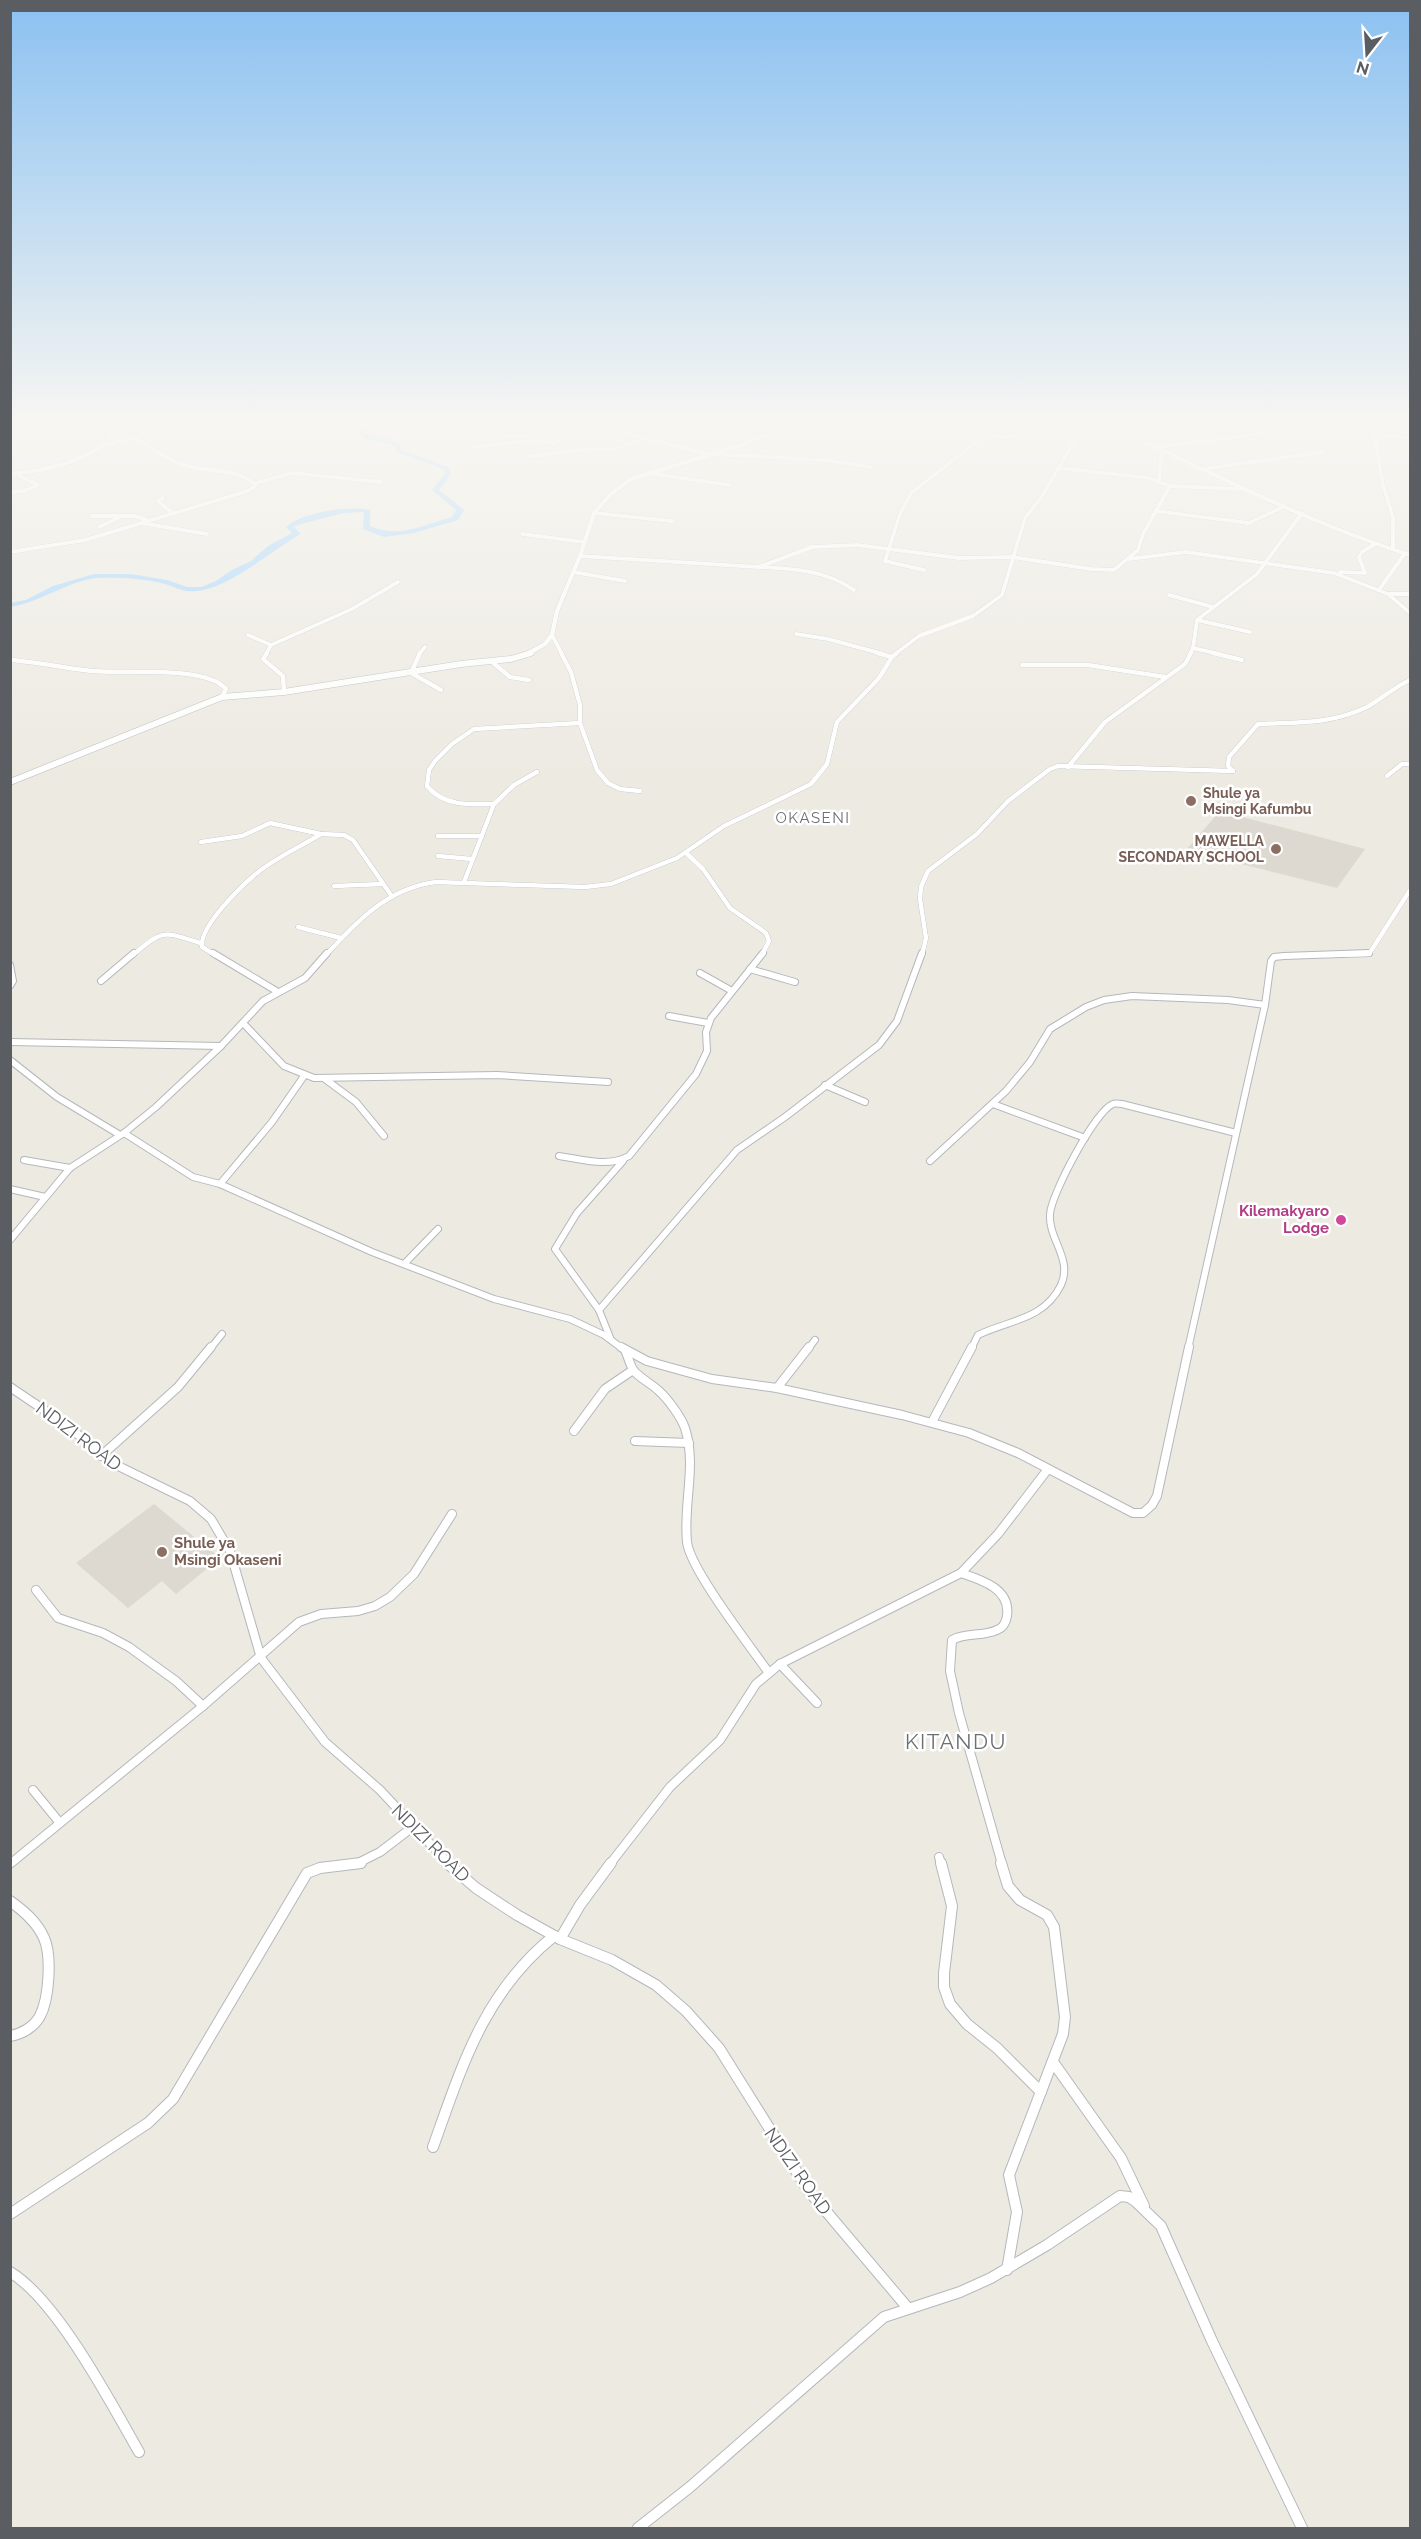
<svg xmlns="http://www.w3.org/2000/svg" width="1421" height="2539" font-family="Raleway,sans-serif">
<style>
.education{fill:#ddd9d0}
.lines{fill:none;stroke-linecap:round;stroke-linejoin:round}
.river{fill:#a1d4fe;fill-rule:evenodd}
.minor-far4-casing{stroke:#b4b8bc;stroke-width:4.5}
.minor-far3-casing{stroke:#b4b8bc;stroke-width:5}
.minor-far2-casing{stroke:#b4b8bc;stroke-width:8}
.minor-far1-casing{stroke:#b4b8bc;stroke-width:10}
.minor-casing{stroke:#b4b8bc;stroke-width:12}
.tertiary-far1-casing{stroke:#b4b8bc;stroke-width:5}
.tertiary-casing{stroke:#b4b8bc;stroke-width:7}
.minor-far4{stroke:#fff;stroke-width:4}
.minor-far3{stroke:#fff;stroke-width:4.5}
.minor-far2{stroke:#fff;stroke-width:6}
.minor-far1{stroke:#fff;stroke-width:8}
.minor{stroke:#fff;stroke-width:10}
.tertiary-far1{stroke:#fff;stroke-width:4.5}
.tertiary{stroke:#fff;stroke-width:6}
.education-dot{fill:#8d6e63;stroke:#fff;stroke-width:2}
.hotel-dot{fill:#d1479c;stroke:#fff;stroke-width:2}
.labels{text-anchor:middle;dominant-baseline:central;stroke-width:5;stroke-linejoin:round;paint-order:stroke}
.far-education-label{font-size:14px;font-weight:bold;fill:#785e54;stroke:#fff;text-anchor:start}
.far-quarter-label{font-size:15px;letter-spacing:1.5px;fill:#6b7074;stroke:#fff}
.hotel-label{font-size:15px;font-weight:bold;fill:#b23c85;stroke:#fff;text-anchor:end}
.education-label{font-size:15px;font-weight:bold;fill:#785e54;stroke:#fff;text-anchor:start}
.near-street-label{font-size:18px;fill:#5a5e62;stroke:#fff}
.near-quarter-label{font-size:21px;letter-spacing:1.5px;fill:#6b7074;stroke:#fff}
</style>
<rect width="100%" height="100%" fill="#edeae2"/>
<g class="education">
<path d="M1220,811L1365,849L1337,888L1186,850Z"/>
<path d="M154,1504L220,1558L176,1594L162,1581L128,1608L76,1563Z"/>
</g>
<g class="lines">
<path class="river" d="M384,424H394L365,433L392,440L401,446L402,450L448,467L451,474L439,490L464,510L458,520L414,533L384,537L363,529L364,512L343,513L298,525L294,527L300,533L299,535C269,552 222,595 187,591C179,590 172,586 165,584C143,578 119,577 97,578C68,581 41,602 10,607V603L26,600L53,586L94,574H131L167,580L187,587H201L216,581L230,571L251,561L268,546L292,533L286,527C301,512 351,505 370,510V526C398,539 424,525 452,517L456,510L432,490L445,474L443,469L396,452V448L392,445L366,439L357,432Z"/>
<defs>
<g id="minor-far4">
<path d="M32,424L35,426"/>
<path d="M261,424L305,425"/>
<path d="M574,424L620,432L708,454"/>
<path d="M1108,424C1207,471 1306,522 1410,555"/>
<path d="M1373,424L1383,485L1393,517V549"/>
<path d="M1115,428L1141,424"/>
<path d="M1375,434L1410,438"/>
<path d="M985,435L1005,437L1018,435"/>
<path d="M107,445L152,431L194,424"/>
<path d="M490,445V440L507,435L541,438"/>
<path d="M474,447L527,441L555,443L582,425"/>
<path d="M1158,447L1334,424"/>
<path d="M712,454L824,460L871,467"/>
<path d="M527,457L578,450L617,449L679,424"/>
<path d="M1202,469L1324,452"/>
<path d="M647,473L729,485"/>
<path d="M1159,480L1162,449"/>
<path d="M256,483L292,473L381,482"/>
<path d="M1170,486L1241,489"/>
<path d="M10,492L24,491L38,485L20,476V473"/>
<path d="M163,498L158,501L171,512"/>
<path d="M1155,511L1249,523"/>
<path d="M594,513L672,521"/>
<path d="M91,516H135L147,520"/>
<path d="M141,523L207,534"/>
<path d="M1247,524L1285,506"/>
<path d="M99,527L120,517"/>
<path d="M522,534L584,542"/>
<path d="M10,552L85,540L248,491L256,485C235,467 209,473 184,465C167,460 150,446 134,438"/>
<path d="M580,556L758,567L812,547L857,545L959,558L1012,557L1091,569L1114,570L1138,550L1143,534L1170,486L1149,478L1058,468"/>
<path d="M1129,559L1186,552L1334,573L1388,594L1410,613"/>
<path d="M761,567C794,569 826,570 854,590"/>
<path d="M924,570L885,561L900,514L911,493L985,435L993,424"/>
<path d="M573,572L625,581"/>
<path d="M1340,572L1365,573L1359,557L1362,552L1375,544"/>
<path d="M1379,590L1405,553"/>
<path d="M1388,594H1410"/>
<path d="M1169,595L1213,607"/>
<path d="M1197,620L1250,632"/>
<path d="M796,634L828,639L883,654"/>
<path d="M248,635L271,645"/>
<path d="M552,635L562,654"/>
<path d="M1193,648L1219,654"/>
<path d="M266,654L271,645L352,609L398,582"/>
<path d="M419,654L425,647"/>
<path d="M895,654L919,636L973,616L1002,595L1025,518L1043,495L1084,424"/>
<path d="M1190,654L1193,648L1197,620L1257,574L1302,513"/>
</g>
<g id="minor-far3">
<path d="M267,653L263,659L283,676L284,692"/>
<path d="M420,653L411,673L441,690"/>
<path d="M561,653L571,672L580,705V723L597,770L608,783L620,789L640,791"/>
<path d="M877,653L892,657"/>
<path d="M1213,653L1242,660"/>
<path d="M10,660C38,662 65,668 92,671C122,674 207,665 226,689L222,697"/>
<path d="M491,661L510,677L529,680"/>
<path d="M1022,665H1088L1165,677"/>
<path d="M1068,767L1105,722L1185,664L1191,653"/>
<path d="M1233,771L1228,766L1229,757L1258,724C1298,722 1329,725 1367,707C1382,699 1394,687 1410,680"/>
<path d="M1387,776L1402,764H1410"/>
<path d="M494,804C470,805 443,806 427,786L429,770L435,761L452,744L474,729L580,723"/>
<path d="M438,836H482"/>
<path d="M201,842L242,836L270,823L321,834L344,835L353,840L391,895"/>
<path d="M686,853L703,869L730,908L766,933L769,941L762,955"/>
<path d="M438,856L472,859"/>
<path d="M464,882L494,804L514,785L537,772"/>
<path d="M334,886L383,884"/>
<path d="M298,927L341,938"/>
<path d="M133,955C164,929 162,931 200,943"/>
<path d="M215,955L202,947C199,927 241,886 257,873C275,858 300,847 321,834"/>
<path d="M326,955C357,921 388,888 436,882L585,887L611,884L677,858L724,826L811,784L827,764L837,722L879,678L892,657L897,653"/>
<path d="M922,955L926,938L920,899L921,887L928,871L977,834L1008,801L1050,769L1058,766L1233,771"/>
<path d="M1327,955L1369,954L1410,890"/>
</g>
<g id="minor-far2">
<path d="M213,953L278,992"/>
<path d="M10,965L13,981L10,986"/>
<path d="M750,969L795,982"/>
<path d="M700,973L732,991"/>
<path d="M101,981L134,953"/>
<path d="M669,1016L708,1023"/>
<path d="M243,1023L284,1066L314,1078L497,1075L608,1082"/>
<path d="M10,1042L221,1046"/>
<path d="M10,1060L57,1097L120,1135"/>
<path d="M325,1079L356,1102L384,1136"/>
<path d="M825,1085L865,1102"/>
<path d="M993,1104L1085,1138"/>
<path d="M124,1133L193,1177L220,1184L372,1252L494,1299L570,1319L604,1335L623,1349"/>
<path d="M559,1156C582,1159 607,1168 629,1156L696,1074L707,1051L706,1032L711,1018L763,953"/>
<path d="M24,1160L70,1168"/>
<path d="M930,1161L1006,1091L1030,1062L1050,1029L1086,1007L1104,1000L1132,996L1228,1000L1265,1005"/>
<path d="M220,1184L272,1122L304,1076"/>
<path d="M10,1189L45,1197"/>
<path d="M10,1240L70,1168L124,1133L156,1107L221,1046L263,1001L305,978L327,953"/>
<path d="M405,1263L438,1229"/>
<path d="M599,1310L555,1249L577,1213L623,1161"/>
<path d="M611,1340L599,1310L737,1150L785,1117L879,1045L897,1021L922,953"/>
<path d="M210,1349L222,1334"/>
<path d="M808,1349L815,1340"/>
<path d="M971,1349L978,1335C1009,1320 1044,1320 1061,1285C1073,1259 1048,1239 1050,1214C1051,1195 1095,1111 1113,1104C1115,1103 1120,1104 1122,1104L1236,1133"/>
<path d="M1188,1349L1265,1005L1271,961L1274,957L1284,956L1369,953"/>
</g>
<g id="minor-far1">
<path d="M621,1347L647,1361L712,1379L777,1388L902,1415L969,1433L1018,1453L1133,1513H1143L1152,1505L1157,1496L1189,1347"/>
<path d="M625,1350C628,1356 630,1366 634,1371C641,1379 652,1384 659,1391C668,1399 681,1417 685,1428C697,1466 683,1503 687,1542C690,1569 750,1646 769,1673"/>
<path d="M10,1387L68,1426L110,1462L190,1501L211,1519L230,1551L261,1658L325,1742L380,1790L449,1864"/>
<path d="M777,1388L809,1347"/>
<path d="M932,1422L972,1347"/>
<path d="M574,1431L605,1389L633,1370"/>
<path d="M635,1441L689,1443"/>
<path d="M101,1456L178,1387L211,1347"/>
<path d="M961,1573C982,1580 1011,1589 1007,1616C1006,1622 1003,1628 997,1630C982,1637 966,1632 952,1640L950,1671L959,1713L1002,1864"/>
<path d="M36,1590L58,1618L103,1633L129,1647L176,1681L203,1706"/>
<path d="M780,1664L817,1703"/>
<path d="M33,1790L60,1823"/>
<path d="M939,1857L941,1864"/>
<path d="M10,1864L203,1706L299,1622L321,1614L358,1611L375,1606L390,1597L414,1574L452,1514"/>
<path d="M356,1864L380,1852L414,1826"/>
<path d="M610,1864L670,1787L720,1740L756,1684L780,1664L961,1573L998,1534L1048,1469"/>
</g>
<g id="minor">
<path d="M447,1863L476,1888L517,1915L560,1939L612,1960L656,1985L686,2011L719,2048L808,2190L907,2307"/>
<path d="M941,1863L952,1906L944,1973V1987L950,2004L967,2024L997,2048L1041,2092"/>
<path d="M1001,1863L1008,1886L1020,1900L1047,1915L1054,1927L1065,2017L1063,2034L1009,2175L1017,2212L1007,2270"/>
<path d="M10,1901C24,1911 37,1922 44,1938C52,1956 49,1999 40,2016C34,2027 22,2034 10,2036"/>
<path d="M560,1939L580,1905L611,1863"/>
<path d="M1053,2062L1121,2158L1144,2206"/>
<path d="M433,2147C462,2066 484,1992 554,1936"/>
<path d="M10,2214L148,2123L173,2099L307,1873L320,1868L361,1863"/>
<path d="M10,2272C57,2300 111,2403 139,2452"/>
<path d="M638,2528L690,2487L884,2317L960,2292L991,2278L1047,2245L1120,2196L1129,2197L1135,2201L1161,2226L1212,2341L1302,2528"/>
</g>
<g id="tertiary-far1">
<path d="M10,474C43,471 83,462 110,441V432L102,424"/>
<path d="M527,654L545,644L552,635L557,611L580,556L594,513L611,494L631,479L745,444L790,424"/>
</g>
<path id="tertiary" d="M10,782L222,697L284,692L461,664L511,659L531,653"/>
</defs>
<use href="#minor-far4" class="minor-far4-casing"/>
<use href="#minor-far3" class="minor-far3-casing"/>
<use href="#minor-far2" class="minor-far2-casing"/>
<use href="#minor-far1" class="minor-far1-casing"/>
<use href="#minor" class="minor-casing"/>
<use href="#tertiary-far1" class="tertiary-far1-casing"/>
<use href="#tertiary" class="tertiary-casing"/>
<use href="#minor-far4" class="minor-far4"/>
<use href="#minor-far3" class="minor-far3"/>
<use href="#minor-far2" class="minor-far2"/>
<use href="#minor-far1" class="minor-far1"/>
<use href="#minor" class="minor"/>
<use href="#tertiary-far1" class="tertiary-far1"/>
<use href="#tertiary" class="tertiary"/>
</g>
<linearGradient id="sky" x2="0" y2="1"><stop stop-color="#8bc1f1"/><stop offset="0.54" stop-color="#f7f6f2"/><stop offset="1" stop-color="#f7f6f2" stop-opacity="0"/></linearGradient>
<rect width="1421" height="779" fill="url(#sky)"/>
<g class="education-dot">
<circle cx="1191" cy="801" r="6"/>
<circle cx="1276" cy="849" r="6"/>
<circle cx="162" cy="1552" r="6"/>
</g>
<circle class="hotel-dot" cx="1341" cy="1220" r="6"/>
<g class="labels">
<g class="far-education-label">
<text x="1203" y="793">Shule ya<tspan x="1203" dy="16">Msingi Kafumbu</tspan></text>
<text x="1264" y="841" text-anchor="end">MAWELLA<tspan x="1264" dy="16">SECONDARY SCHOOL</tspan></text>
</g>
<g class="far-quarter-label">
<text x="813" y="818">OKASENI</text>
</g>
<g class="hotel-label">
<text x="1329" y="1211">Kilemakyaro<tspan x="1329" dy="17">Lodge</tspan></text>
</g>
<g class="education-label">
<text x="174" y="1543">Shule ya<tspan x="174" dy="17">Msingi Okaseni</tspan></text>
</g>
<g class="near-street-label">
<text transform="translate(79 1436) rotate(37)">NDIZI ROAD</text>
<text transform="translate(431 1843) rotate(45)">NDIZI ROAD</text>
<text transform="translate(798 2171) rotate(55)">NDIZI ROAD</text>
</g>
<g class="near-quarter-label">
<text x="956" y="1741">KITANDU</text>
</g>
</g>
<rect width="1421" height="2539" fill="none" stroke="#5a5e62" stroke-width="24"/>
<g transform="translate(1367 54) rotate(197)" stroke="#ffffff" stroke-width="4.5" paint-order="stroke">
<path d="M0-4.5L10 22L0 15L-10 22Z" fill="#5a5e62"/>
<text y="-9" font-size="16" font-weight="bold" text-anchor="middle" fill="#5a5e62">N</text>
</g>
</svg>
